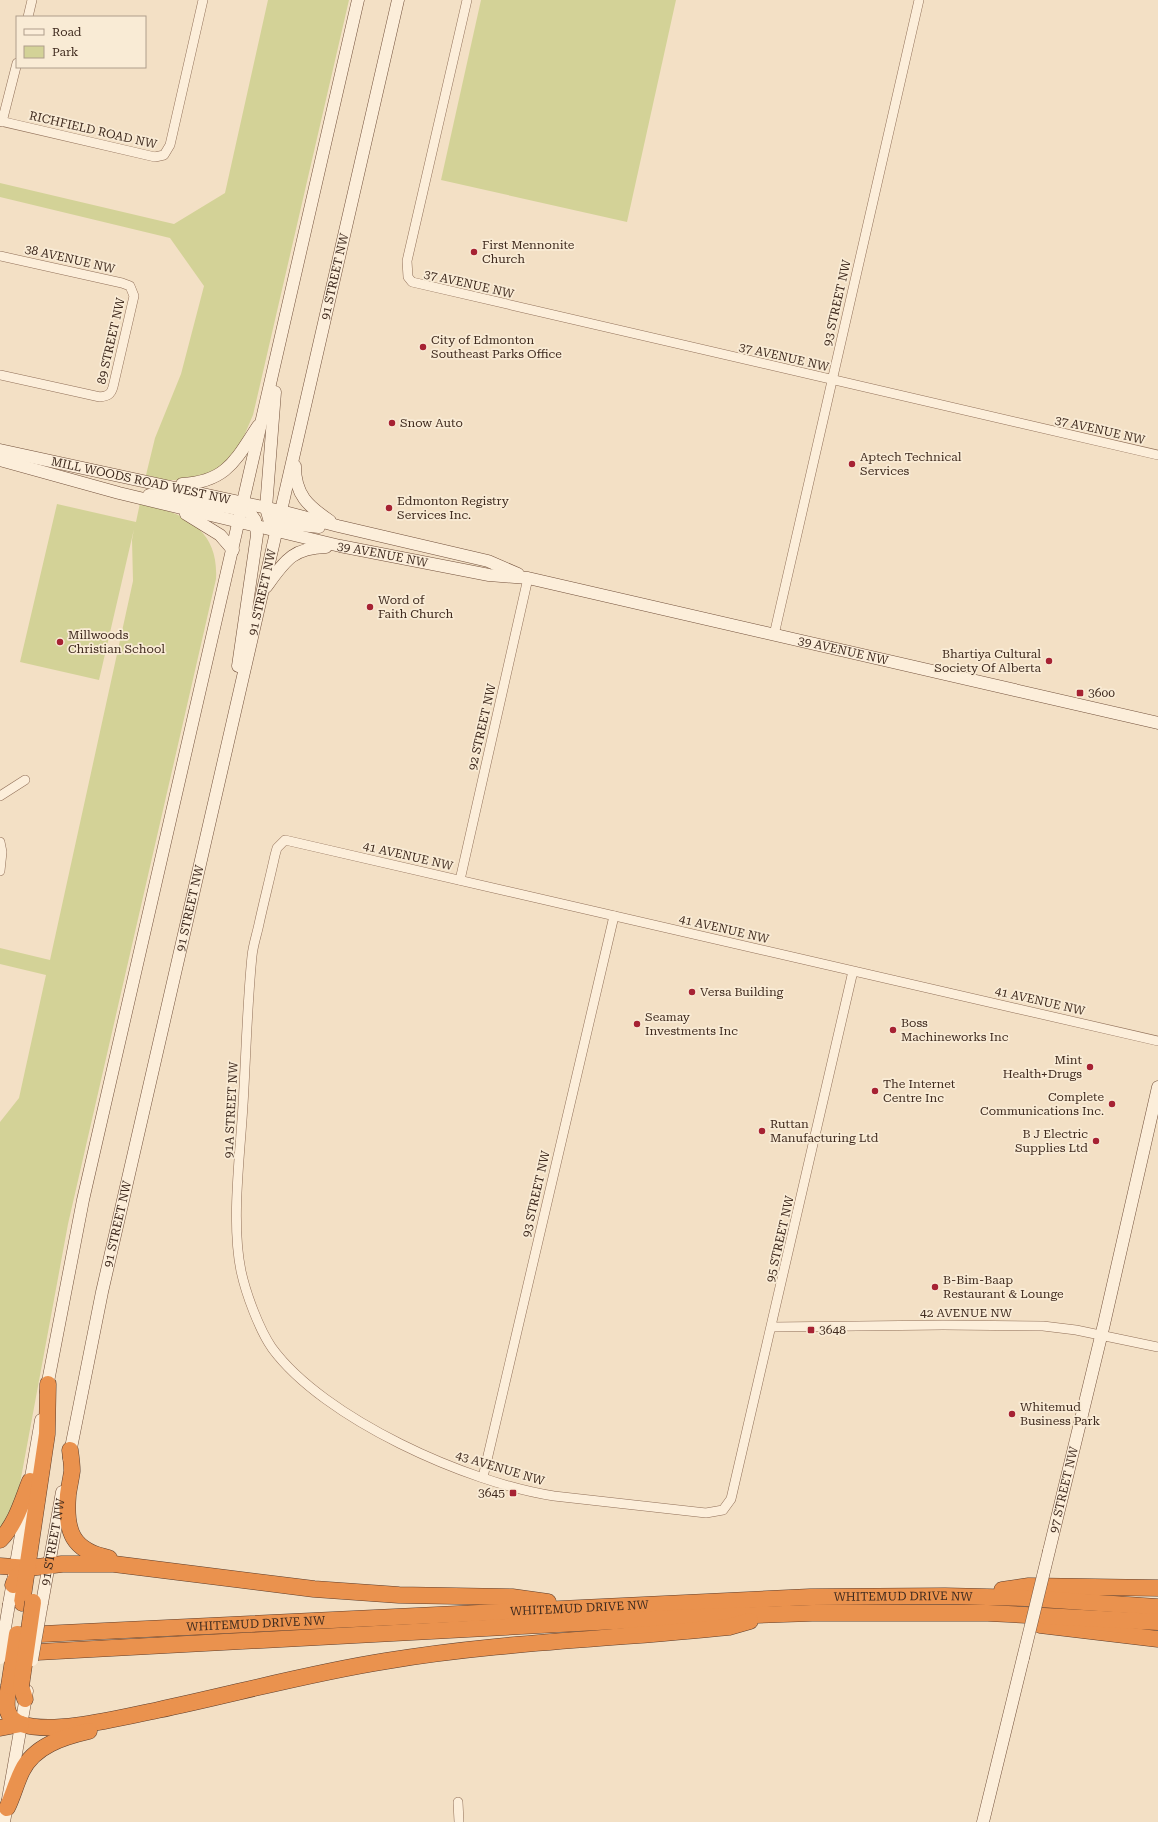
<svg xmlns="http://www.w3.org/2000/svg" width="1158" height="1822" font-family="'Roboto Serif',serif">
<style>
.green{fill:#d3d297}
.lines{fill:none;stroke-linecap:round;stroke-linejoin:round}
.street-casing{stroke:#906f58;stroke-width:10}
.secondary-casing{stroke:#72503b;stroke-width:13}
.highway-casing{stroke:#5e3e2d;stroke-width:17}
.street{stroke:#fceeda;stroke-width:9}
.secondary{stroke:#fceeda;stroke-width:12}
.highway{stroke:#ea924e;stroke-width:16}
.secondary-bridge-casing{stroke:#72503b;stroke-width:13;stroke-linecap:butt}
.highway-bridge-casing{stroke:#5e3e2d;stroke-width:17;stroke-linecap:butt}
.secondary-bridge{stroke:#fceeda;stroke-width:12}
.highway-bridge{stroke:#ea924e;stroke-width:16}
.poi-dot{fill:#a62233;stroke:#f9ebd5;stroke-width:1.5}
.labels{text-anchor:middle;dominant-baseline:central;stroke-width:3.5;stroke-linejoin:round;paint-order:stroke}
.street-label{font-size:12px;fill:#3f2a1e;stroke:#f9ebd5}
.poi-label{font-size:12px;fill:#3f2a1e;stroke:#f9ebd5;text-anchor:start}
</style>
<rect width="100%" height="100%" fill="#f3e0c5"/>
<g class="green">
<path d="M268,0H349L253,415L238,450L215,472L181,480H166L146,475L155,438L181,374L204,286L170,238L0,197V183L174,224L225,193Z"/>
<path d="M481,0H676L627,222L441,180Z"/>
<path d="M140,503C183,513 219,528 216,579L68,1224L16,1505L0,1534V1122L19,1098L46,975L0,964V948L50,960L133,581L132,540L134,529L99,680L20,662L57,504L136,522Z"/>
</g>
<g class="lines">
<defs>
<g id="street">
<path d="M467,0L407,261L408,277L412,282L1158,455"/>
<path d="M28,17L32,0"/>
<path d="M0,121L155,157L164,155L170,145L203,0"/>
<path d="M2,122L17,63"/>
<path d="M0,256L122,283L130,286L134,296L113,387C111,395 107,396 100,397L0,375"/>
<path d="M774,635L919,0"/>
<path d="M0,796L25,780"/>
<path d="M0,842L2,852L0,871"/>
<path d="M460,880L528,578"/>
<path d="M853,971L731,1499L723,1510L706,1513L554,1496C468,1483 324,1419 272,1348C259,1329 246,1294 241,1271C231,1222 240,1156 243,1105C246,1056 247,1006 252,956C253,945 257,934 259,924C264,901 270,878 275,855L277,848L285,840L1158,1041"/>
<path d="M772,1327L943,1325L1043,1326L1076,1330L1158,1347"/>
<path d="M483,1477L614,916"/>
<path d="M458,1802L459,1822"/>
</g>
<g id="secondary">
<path d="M275,392L266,508L270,522L277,531"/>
<path id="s1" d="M0,450L281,511L338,526L488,561L518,574"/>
<path id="s2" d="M0,460L119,493L340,546L489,575L528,578L1158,723"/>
<path d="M295,466C295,495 308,506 330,521"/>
<path d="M182,484C227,482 236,459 258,426"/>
<path d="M149,495L166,496L249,511"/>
<path d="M186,514L220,535L233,550"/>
<path d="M272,522L319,527"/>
<path d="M266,587C285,561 292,548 326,547"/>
<path d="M238,666L257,535L255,520L243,503"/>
<path d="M46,1392L83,1200L358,0"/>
<path id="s3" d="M69,1458L102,1292L398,0"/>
<path id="s4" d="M1049,1551L1104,1324L1158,1087"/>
<path id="s5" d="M42,1603L62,1492"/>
<path d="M9,1604L41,1420"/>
<path d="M4,1822L27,1691"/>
<path d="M983,1822L1023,1658"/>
</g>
<g id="highway">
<path d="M70,1450C71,1457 72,1464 72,1471C71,1479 69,1487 68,1495C65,1531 72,1551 109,1558"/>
<path d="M0,1540C16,1524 22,1501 30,1481"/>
<path d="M0,1566L29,1568L62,1564H114L314,1589L399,1595L512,1597L548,1602"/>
<path d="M13,1585L17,1576L29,1568"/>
<path d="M1002,1590L1029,1586L1158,1588"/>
<path d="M22,1603L47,1434L48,1384"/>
<path d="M1040,1625L1158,1639"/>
<path id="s6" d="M21,1635L810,1597L945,1596L1025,1598L1158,1607"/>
<path d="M19,1653L673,1618L812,1613H988L1158,1622"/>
<path d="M9,1686C6,1701 3,1718 21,1724C55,1735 123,1717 158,1710C234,1694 309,1673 386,1661C499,1642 615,1639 729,1627L750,1621"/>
<path d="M21,1686L25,1699"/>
<path d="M0,1728L21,1724"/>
<path d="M7,1808C13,1796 16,1783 22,1771C34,1746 63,1737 89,1731"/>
</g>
</defs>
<use href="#street" class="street-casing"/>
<use href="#secondary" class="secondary-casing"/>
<use href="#highway" class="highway-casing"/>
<use href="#street" class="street"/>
<use href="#secondary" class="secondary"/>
<use href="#highway" class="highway"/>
<defs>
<g id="secondary-bridge">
<path d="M0,1658L9,1604"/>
<path d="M1023,1658L1049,1551"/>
<path d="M32,1660L42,1603"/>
</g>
<g id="highway-bridge">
<path d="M9,1686L17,1634"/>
<path d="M21,1686L33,1602"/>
</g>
</defs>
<use href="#secondary-bridge" class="secondary-bridge-casing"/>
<use href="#highway-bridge" class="highway-bridge-casing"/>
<use href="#secondary-bridge" class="secondary-bridge"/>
<use href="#highway-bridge" class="highway-bridge"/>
</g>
<g class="poi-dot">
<circle cx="474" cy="252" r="4"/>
<circle cx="423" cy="347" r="4"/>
<circle cx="392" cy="423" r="4"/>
<circle cx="852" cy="464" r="4"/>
<circle cx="389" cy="508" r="4"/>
<circle cx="370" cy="607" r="4"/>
<circle cx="60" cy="642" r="4"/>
<circle cx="1049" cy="661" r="4"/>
<rect x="1076" y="689" width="8" height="8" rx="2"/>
<circle cx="692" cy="992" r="4"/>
<circle cx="637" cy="1024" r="4"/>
<circle cx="893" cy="1030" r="4"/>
<circle cx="1090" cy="1067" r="4"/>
<circle cx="875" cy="1091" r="4"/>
<circle cx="1112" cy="1104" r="4"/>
<circle cx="762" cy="1131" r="4"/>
<circle cx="1096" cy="1141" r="4"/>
<circle cx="935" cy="1287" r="4"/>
<rect x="807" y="1326" width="8" height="8" rx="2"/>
<circle cx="1012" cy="1414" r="4"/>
<rect x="509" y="1489" width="8" height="8" rx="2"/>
</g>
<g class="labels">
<g class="street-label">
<text transform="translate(93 130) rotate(13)">RICHFIELD ROAD NW</text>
<text transform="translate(70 259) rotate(13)">38 AVENUE NW</text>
<text stroke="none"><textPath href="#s3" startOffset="1211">91 STREET NW</textPath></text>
<text transform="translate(469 284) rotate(13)">37 AVENUE NW</text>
<text transform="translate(837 303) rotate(-77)">93 STREET NW</text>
<text transform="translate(111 341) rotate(-77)">89 STREET NW</text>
<text transform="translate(784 357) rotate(13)">37 AVENUE NW</text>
<text transform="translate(1100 430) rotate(13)">37 AVENUE NW</text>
<text stroke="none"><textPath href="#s1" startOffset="144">MILL WOODS ROAD WEST NW</textPath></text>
<text stroke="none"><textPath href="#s2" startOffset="394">39 AVENUE NW</textPath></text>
<text stroke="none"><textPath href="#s3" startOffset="887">91 STREET NW</textPath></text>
<text stroke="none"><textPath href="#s2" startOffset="865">39 AVENUE NW</textPath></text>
<text transform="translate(482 727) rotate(-77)">92 STREET NW</text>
<text transform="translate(408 856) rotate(13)">41 AVENUE NW</text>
<text stroke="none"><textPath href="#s3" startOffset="563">91 STREET NW</textPath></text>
<text transform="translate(724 929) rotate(13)">41 AVENUE NW</text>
<text transform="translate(1040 1001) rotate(13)">41 AVENUE NW</text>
<text transform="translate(231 1110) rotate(-87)">91A STREET NW</text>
<text transform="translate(536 1194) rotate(-77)">93 STREET NW</text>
<text stroke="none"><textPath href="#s3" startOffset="239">91 STREET NW</textPath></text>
<text transform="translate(780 1239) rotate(-77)">95 STREET NW</text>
<text x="966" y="1313">42 AVENUE NW</text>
<text transform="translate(500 1468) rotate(17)">43 AVENUE NW</text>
<text stroke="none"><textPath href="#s4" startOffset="63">97 STREET NW</textPath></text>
<text stroke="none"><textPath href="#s5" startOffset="62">91 STREET NW</textPath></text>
<text stroke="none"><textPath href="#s6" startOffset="883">WHITEMUD DRIVE NW</textPath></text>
<text stroke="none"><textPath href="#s6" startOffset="559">WHITEMUD DRIVE NW</textPath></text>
<text stroke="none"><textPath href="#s6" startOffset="235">WHITEMUD DRIVE NW</textPath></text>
</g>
<g class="poi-label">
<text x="482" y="245">First Mennonite<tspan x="482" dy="14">Church</tspan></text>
<text x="431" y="340">City of Edmonton<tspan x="431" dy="14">Southeast Parks Office</tspan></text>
<text x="400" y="423">Snow Auto</text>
<text x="860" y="457">Aptech Technical<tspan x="860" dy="14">Services</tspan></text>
<text x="397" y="501">Edmonton Registry<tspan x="397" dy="14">Services Inc.</tspan></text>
<text x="378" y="600">Word of<tspan x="378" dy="14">Faith Church</tspan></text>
<text x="68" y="635">Millwoods<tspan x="68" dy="14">Christian School</tspan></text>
<text x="1041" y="654" text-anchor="end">Bhartiya Cultural<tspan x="1041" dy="14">Society Of Alberta</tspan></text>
<text x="1088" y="693">3600</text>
<text x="700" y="992">Versa Building</text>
<text x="645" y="1017">Seamay<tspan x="645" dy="14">Investments Inc</tspan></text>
<text x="901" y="1023">Boss<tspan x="901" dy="14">Machineworks Inc</tspan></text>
<text x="1082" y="1060" text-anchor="end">Mint<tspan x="1082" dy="14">Health+Drugs</tspan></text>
<text x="883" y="1084">The Internet<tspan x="883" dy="14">Centre Inc</tspan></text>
<text x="1104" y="1097" text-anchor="end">Complete<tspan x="1104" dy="14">Communications Inc.</tspan></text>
<text x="770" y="1124">Ruttan<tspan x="770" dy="14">Manufacturing Ltd</tspan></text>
<text x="1088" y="1134" text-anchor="end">B J Electric<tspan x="1088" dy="14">Supplies Ltd</tspan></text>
<text x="943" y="1280">B-Bim-Baap<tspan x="943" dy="14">Restaurant &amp; Lounge</tspan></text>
<text x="819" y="1330">3648</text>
<text x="1020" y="1407">Whitemud<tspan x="1020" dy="14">Business Park</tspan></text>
<text x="505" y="1493" text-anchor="end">3645</text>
</g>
</g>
<rect x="16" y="16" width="130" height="52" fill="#f9ebd5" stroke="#af9e8c"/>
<rect x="24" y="29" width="20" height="6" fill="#fceeda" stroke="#af9e8c"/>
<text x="52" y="36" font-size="12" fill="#3f2a1e">Road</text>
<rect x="24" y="46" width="20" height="12" fill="#d3d297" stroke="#af9e8c"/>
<text x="52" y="56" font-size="12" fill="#3f2a1e">Park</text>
</svg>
